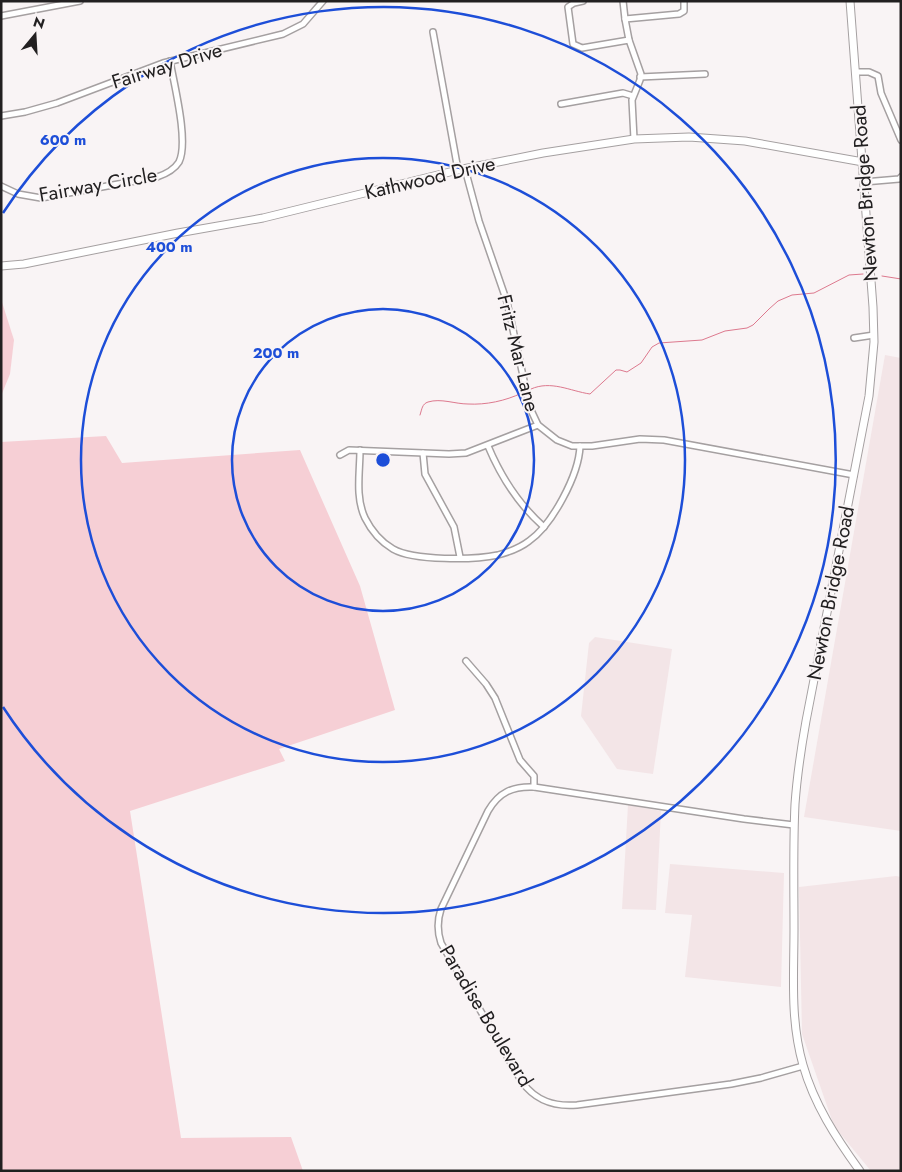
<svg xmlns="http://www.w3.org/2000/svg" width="902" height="1172" font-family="Jost,sans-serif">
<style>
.built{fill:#f3e5e7}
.green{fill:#f6cfd5}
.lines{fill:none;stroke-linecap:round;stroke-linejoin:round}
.stream{stroke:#dd798e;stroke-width:1}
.street-casing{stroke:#a5a0a1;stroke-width:8}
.secondary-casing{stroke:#a5a0a1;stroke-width:9}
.street{stroke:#fff;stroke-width:5}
.secondary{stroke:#fff;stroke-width:7}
.ring{fill:none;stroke:#1d4ed8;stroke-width:2.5}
.labels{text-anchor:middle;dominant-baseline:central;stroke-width:4;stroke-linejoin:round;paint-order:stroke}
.street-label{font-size:20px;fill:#222021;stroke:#f9f4f5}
.centre{fill:#1d4ed8;stroke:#f9f4f5;stroke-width:2.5}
.ring-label{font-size:15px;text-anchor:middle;font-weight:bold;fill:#1d4ed8;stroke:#f9f4f5;stroke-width:4;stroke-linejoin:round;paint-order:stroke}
</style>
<rect width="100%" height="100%" fill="#f9f4f5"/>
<g class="built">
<path d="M885,355L901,358V831L804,817Z"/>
<path d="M595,637L672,649L653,774L617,769L581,716L589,643Z"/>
<path d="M628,805L661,811L656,910L622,909Z"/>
<path d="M670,864L784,873L781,987L685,977L692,915L665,913Z"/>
<path d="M896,876L901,877V1171H871L834,1126L802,1034L799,887Z"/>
</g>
<g class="green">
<path d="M1,299L14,340L10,374L1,396Z"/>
<path d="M106,436L122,463L300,450L360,586L395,710L279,749L285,761L130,811L181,1138L291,1137L303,1171H1V442Z"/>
</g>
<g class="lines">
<g class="stream">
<path d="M882,276L901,279"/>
<path d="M531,389C551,380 570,391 590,394L616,370H620L627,372L641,363L652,347L659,343L702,340L725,331L747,328L753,325L769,309L778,301L792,295L814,293L849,275L863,274"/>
<path d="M420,415C422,409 422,404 428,402C441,398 455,404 468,404C486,405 505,401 522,393"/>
</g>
<defs>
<g id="street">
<path d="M583,1L574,3L568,7L573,44L582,48L629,40"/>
<path d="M623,1L625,19"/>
<path d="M1,16L80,1"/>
<path d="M433,32L458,170"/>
<path d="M856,72H869L878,76L881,93L901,140"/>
<path d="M640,77L705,74"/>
<path d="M561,104L623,93L633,96"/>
<path d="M1,116L25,112L57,103L163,63L283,34L303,24L323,1"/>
<path d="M634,139L632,100L640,80L641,74L629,40L625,19L679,14L684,11V1"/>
<path d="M465,169L479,221L507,302L530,408L538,425L557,440L572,446H592L640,439L664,440L854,475"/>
<path d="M864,182L899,179L901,177"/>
<path d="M1,186L18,194L41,198L157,177C166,174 174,170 179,162C189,142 174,84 170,61"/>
<path d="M854,338L874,335"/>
<path d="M488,446C501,477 518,504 544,527"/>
<path d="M360,450C360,472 355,497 365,518C371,530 381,542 393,549C414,561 474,560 498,555C509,552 520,548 529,541C552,525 579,475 580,446"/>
<path d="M423,453L425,474L454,527L460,557"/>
<path d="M340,455L349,450L449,454L466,453L538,425"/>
<path d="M466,661L486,684L495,698L520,760L534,776V787"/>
<path d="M794,825L744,819L534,787C513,786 499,792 488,811L441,909C437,921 437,931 441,943L522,1082C536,1101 554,1107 577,1105L731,1084L761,1078L803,1066"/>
</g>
<g id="secondary">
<path d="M850,1L873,307L874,342L869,396L806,721C801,749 797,776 795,804C793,846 794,887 794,929C794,975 790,1020 803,1065C814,1104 836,1138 860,1171"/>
<path d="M1,266L24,264L178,233L263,218L458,170L543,153L634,139L689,137L745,141L863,162"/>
</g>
</defs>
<use href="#street" class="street-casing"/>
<use href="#secondary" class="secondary-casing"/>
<use href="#street" class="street"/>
<use href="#secondary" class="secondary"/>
</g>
<g class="ring">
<circle cx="383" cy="460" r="151"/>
<circle cx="383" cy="460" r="302"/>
<path d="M3 213A453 453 0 1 1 3 707"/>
</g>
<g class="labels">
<g class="street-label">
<text transform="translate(167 66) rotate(-17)">Fairway Drive</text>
<text transform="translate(430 178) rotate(-13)">Kathwood Drive</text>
<text transform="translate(98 185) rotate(-10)">Fairway Circle</text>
<text transform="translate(865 193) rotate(-94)">Newton Bridge Road</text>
<text transform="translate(518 353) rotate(76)">Fritz Mar Lane</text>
<text transform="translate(831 593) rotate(-79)">Newton Bridge Road</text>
<text transform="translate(486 1016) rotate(59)">Paradise Boulevard</text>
</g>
</g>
<circle cx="383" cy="460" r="8" class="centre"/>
<g class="ring-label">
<text x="63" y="145">600 m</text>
<text x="169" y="252">400 m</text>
<text x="276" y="358">200 m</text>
</g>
<rect width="902" height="1172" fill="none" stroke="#222021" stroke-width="5"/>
<g transform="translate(35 35) rotate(18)" stroke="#f9f4f5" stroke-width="4" paint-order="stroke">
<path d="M0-4L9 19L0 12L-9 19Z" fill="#222021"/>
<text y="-8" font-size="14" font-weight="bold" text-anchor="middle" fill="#222021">N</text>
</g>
</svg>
